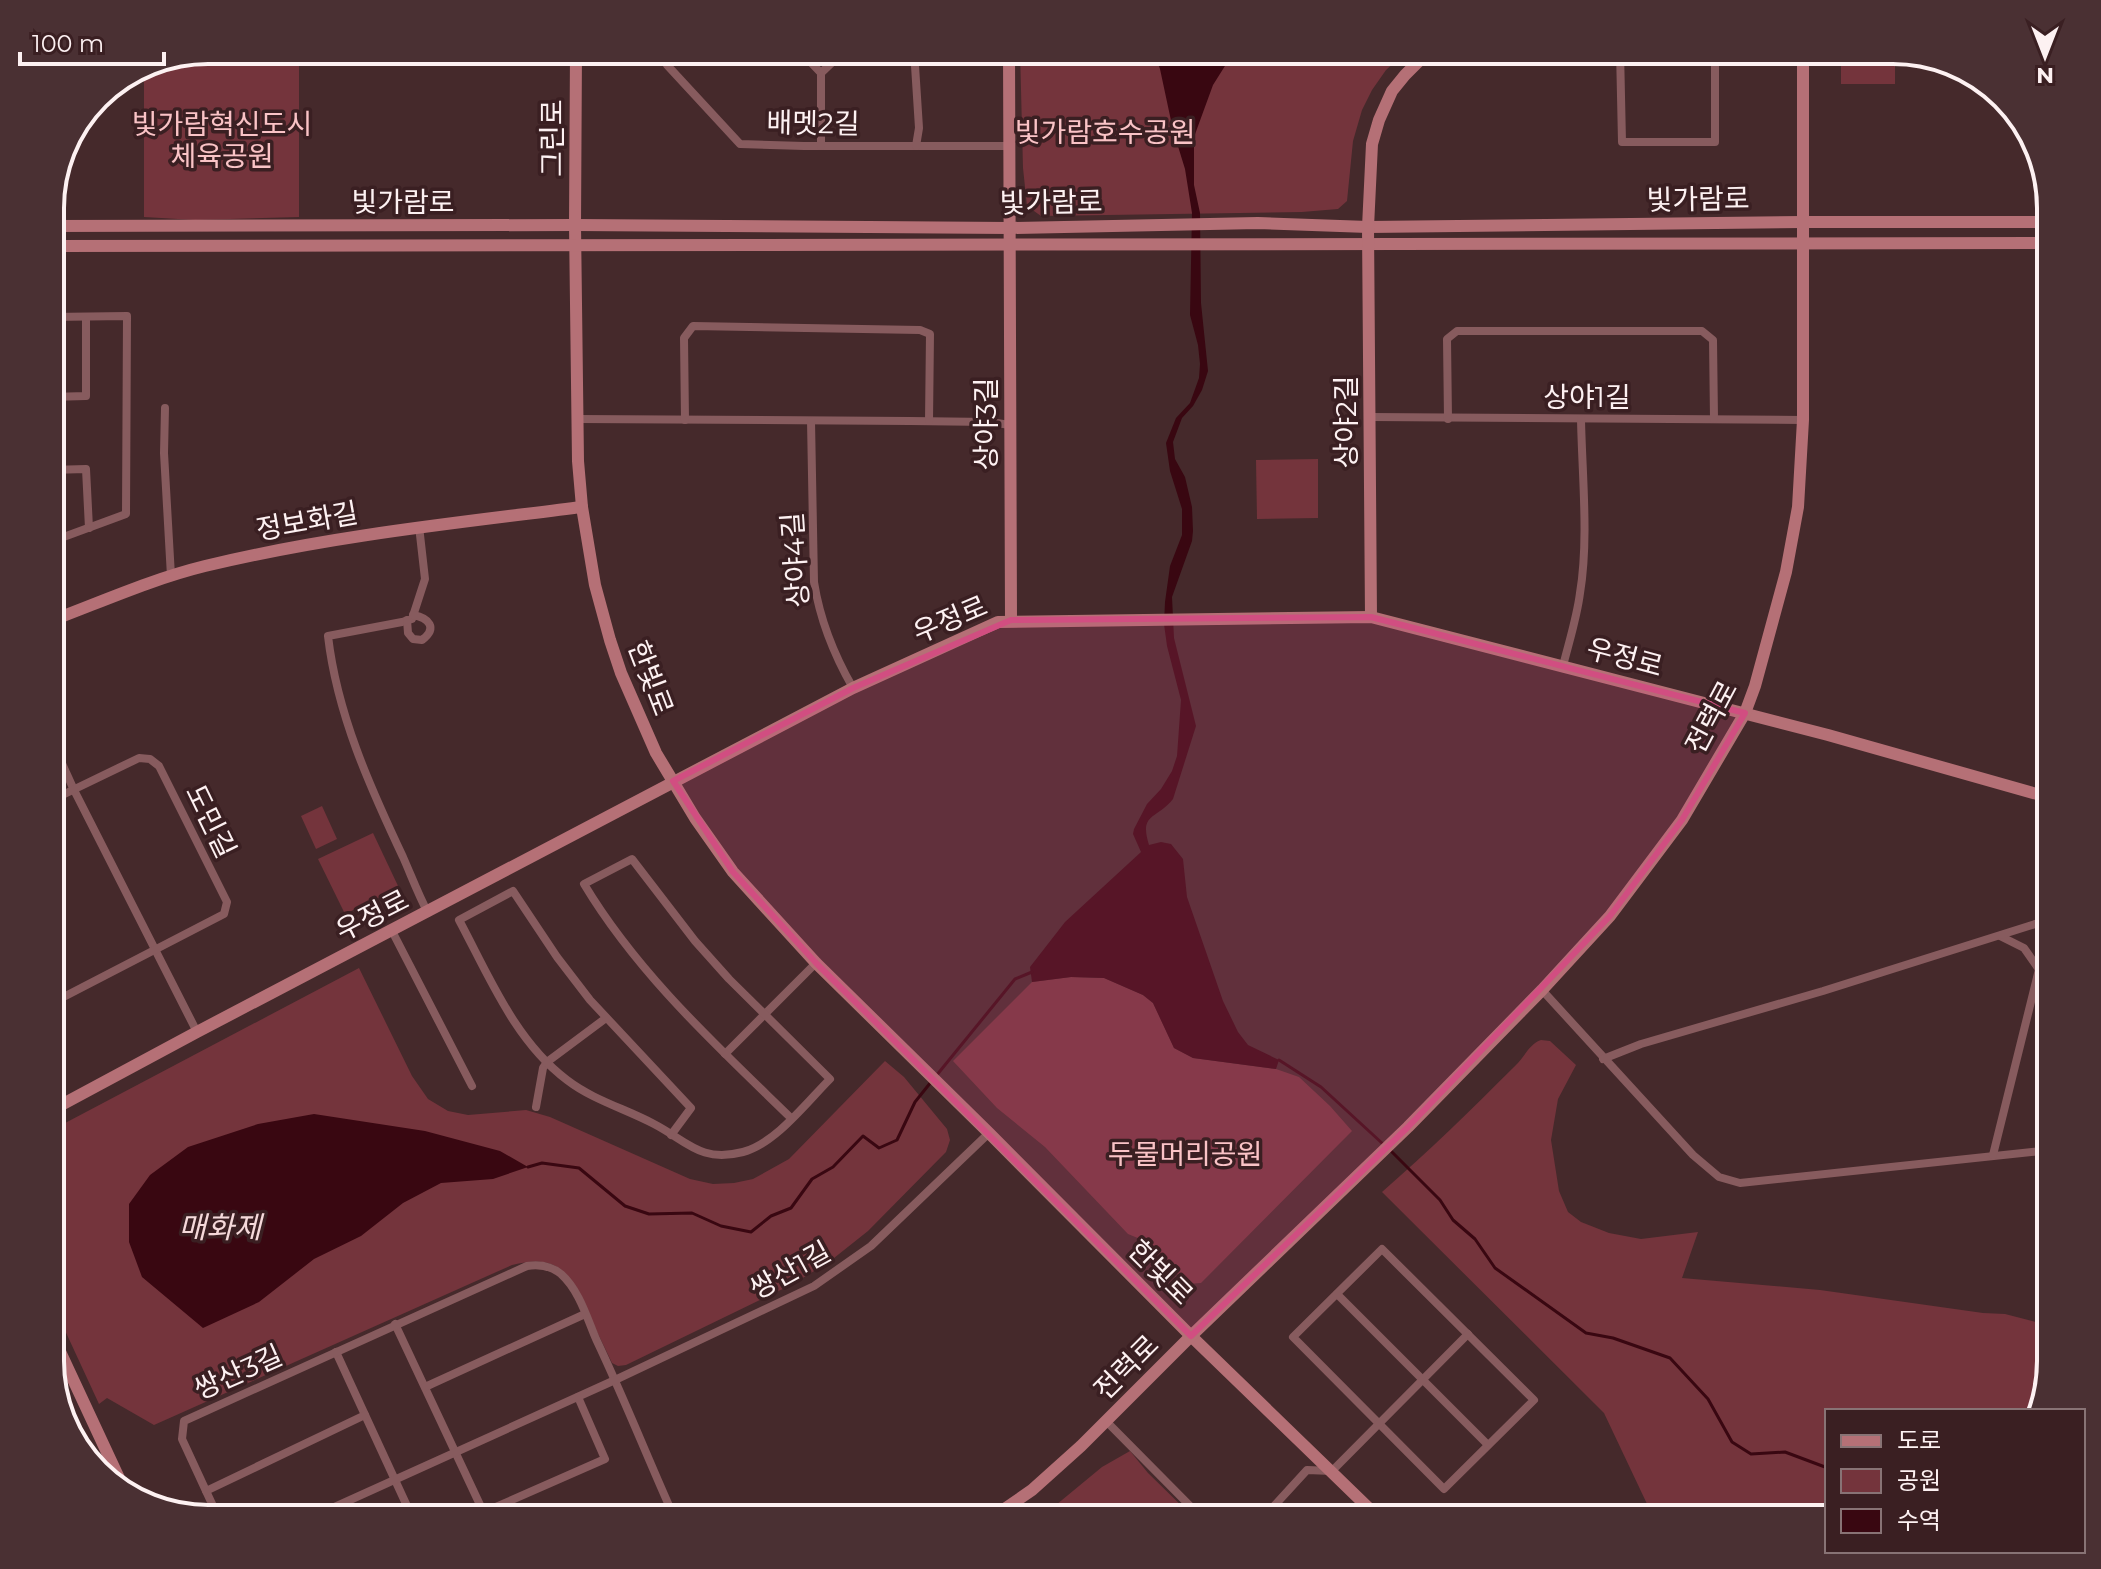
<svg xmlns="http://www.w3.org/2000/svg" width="2101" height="1569" font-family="Montserrat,'Noto Sans KR',sans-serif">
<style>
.green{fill:#74343c}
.water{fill:#390711}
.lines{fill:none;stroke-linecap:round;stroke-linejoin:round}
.stream{stroke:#390711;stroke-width:3}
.street{stroke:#875b5e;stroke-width:8}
.secondary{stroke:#b57076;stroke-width:12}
.marked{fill:#d14e81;fill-opacity:0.2;stroke:#d14e81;stroke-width:6;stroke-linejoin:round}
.labels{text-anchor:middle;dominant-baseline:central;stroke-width:7;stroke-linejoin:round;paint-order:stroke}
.street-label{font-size:28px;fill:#fdf1f2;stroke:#3a1f22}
.park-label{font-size:28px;fill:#fac3c6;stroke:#3a1f22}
.water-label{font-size:30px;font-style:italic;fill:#f5d9da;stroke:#3a1f22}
.rim{fill:none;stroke:#fdf1f2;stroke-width:4}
</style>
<rect width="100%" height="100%" fill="#45292b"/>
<g class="green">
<path d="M208,50H299V217L195,220L144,217V64L148,62Z"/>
<path d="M1020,50H1408L1386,70L1372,90L1362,110L1353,141L1347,201L1338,209L1302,212L1041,216L1027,206L1023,168Z"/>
<rect x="1841" y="52" width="54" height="32"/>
<path d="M1318,459V518L1257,519L1256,460Z"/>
<path d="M322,806L337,839L316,849L301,816Z"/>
<path d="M373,833L399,888L345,914L318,859Z"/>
<path d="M359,968L412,1076L428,1099L448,1111L468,1115L526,1110L550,1117L690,1179L713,1184L734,1183L753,1179L789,1159L885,1061L904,1077L947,1129L950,1140L946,1152L868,1231L829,1262L791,1285L626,1365L618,1366L612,1363C604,1346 595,1328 587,1311C569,1272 558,1253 512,1265L154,1425L107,1398L99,1404L50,1298V1131Z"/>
<path d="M1071,977L1104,978L1143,995L1153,1003L1174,1048L1193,1058L1276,1069L1299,1077L1330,1106L1352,1131L1201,1283L1187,1284L1145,1241L1128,1234L1045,1147L997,1108L953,1061L1032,982Z"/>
<path d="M1541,1040L1550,1041L1576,1065L1558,1099L1551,1140L1559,1191L1568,1212L1581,1222L1609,1233L1641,1239L1698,1232L1682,1278L1820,1290L1983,1313L2005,1314L2051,1326V1361L2034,1411H1827V1519H1658L1648,1506L1604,1413L1382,1192C1428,1152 1472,1109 1515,1066C1524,1058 1529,1044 1541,1040Z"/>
<path d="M1130,1451L1148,1473L1195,1519H1039L1102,1467Z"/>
</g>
<g class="water">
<path d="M1153,50H1235L1213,85L1194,137V185L1200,213L1201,303L1208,371L1202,390L1193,406L1182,418L1173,442L1175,459L1185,477L1192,507L1193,531L1192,541L1172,597L1174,638L1196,726L1173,799C1156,820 1139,813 1149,845L1161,842L1171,844L1183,859L1187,897L1223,1001L1238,1032L1248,1045L1279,1060L1276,1069L1193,1058L1174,1048L1153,1003L1143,995L1104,978L1071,977L1032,982L1030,967L1065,922L1141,852L1133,834L1134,829L1147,804L1161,789L1172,771L1177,756L1181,700L1167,646L1164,624L1165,602L1170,566L1182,535V509L1170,471L1166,443L1176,418L1190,403L1199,378L1200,364L1198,345L1190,315L1192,213L1185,169L1173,130L1160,69Z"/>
<path d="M314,1114L425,1131L500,1151L528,1167L493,1179L441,1183L403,1203L361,1236L314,1259L259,1302L203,1328L142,1277L129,1242V1204L150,1175L188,1147L258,1124Z"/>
</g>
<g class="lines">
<g class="stream">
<path d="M1279,1060L1321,1087L1383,1144"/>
<path d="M936,1076L1015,979L1032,972"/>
<path d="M1389,1149L1440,1200L1453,1220L1475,1239L1495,1268L1586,1333L1613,1338L1670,1358L1708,1399L1732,1442L1751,1454L1785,1452L1825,1467"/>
<path d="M528,1167L542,1163L579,1168L625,1206L649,1214L692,1213L721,1226L751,1232L771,1216L791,1208L812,1179L833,1167L863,1136L879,1148L897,1140L915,1102L931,1082"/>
</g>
<g class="street">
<path d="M664,50V60L667,65L740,144L804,146H1009"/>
<path d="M799,50L821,73V146"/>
<path d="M914,50L919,128L916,146"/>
<path d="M1620,50L1622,142H1715V50"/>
<path d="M821,73L845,50"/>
<path d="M50,397L86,396V317"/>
<path d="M165,408L164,453L171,576"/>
<path d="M1370,417L1803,420"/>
<path d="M577,419L910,421L990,422L1010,425"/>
<path d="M1448,419L1447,339L1457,331H1702L1713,340L1714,419"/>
<path d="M685,420L684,338L693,326L920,330L930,334L929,421"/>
<path d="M811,421L814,582C820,620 834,655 853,688"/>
<path d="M50,470L86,469L89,528"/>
<path d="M419,526L425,579L412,619L402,622L328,636C337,714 370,787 403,857C411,875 418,894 428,913"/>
<path d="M50,542L126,514L127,316L50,317"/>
<path d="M407,620L408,633L413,639L422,640C438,628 429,618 413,615"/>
<path d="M1563,666C1569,642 1577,617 1580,593C1589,539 1582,474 1581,419"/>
<path d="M50,737L74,790L197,1032"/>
<path d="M392,931L472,1086"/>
<path d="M2000,936L2024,948L2038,968"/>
<path d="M1542,990L1693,1155L1719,1177L1740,1183L2051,1150"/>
<path d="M50,1004L224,914L227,902L159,766L150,759L139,758L50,801"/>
<path d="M725,1054L816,963"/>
<path d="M1603,1059L1641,1044L1823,991L2051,919"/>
<path d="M536,1107L543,1068L547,1062L606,1018"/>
<path d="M671,1135L691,1108L590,1000L557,957L513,891L459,920C489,976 515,1041 567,1080C593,1100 626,1109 654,1124C687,1141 700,1163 743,1152C775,1144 807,1102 830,1079L729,979L695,941L632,859L584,884C638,974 716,1045 791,1118"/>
<path d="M1993,1155L2051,921"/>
<path d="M1382,1249L1534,1400L1444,1489L1293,1337Z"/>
<path d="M1337,1294L1488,1445"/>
<path d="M395,1324L482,1509L489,1510L605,1459L578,1397"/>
<path d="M336,1352L413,1519"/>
<path d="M425,1387L585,1314"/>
<path d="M1106,1421L1203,1519"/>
<path d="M206,1491L365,1415"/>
<path d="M219,1519L182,1439L184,1421L527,1266C539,1264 551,1266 561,1274C579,1290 587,1318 596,1339C624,1398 648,1459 675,1519"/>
<path d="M308,1519L615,1380L814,1286L871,1246L989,1133"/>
<path d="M1262,1519L1307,1470L1332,1471L1468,1334"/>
</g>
<g class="secondary">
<path d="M576,50L575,225L578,461L582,507L595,585L610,640L621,673L656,753L695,818L733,872L816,963L989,1133L1191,1336L1380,1519"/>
<path d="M1009,50L1011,620"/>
<path d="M50,226L575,225L1010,228L1258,223L1368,227L1802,222H2051"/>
<path d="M50,246L2051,243"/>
<path d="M1371,617L1368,227L1372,144L1379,120L1392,91L1405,75L1430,50"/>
<path d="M50,621C101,602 152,579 205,566C329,536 455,523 582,507"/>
<path d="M50,1111L197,1032L853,688L998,622L1371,617L1828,735L2051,798"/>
<path d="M50,1330L125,1491"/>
<path d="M990,1519L1032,1490L1081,1446L1191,1336L1408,1127L1542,990L1610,916L1682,820L1745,713L1755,686L1786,572L1798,507L1803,420V50"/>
</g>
</g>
<path class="marked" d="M1371,617L1745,713L1682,820L1610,916L1408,1127L1191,1336L816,963L733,872L673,781L853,688L1011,620Z"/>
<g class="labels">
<g class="street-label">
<text transform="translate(813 123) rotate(1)">배멧2길</text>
<text transform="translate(552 138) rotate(-90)">그린로</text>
<text transform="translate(1698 199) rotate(-1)">빛가람로</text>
<text x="403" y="202">빛가람로</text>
<text transform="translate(1051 202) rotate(-1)">빛가람로</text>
<text x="1587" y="397">상야1길</text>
<text transform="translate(1346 422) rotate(-90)">상야2길</text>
<text transform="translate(986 424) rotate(-90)">상야3길</text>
<text transform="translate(307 521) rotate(-10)">정보화길</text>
<text transform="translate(795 560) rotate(-94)">상야4길</text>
<text transform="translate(950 619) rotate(-23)">우정로</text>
<text transform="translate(1625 657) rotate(15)">우정로</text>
<text transform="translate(651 678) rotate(69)">한빛로</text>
<text transform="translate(1711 717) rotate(-62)">전력로</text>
<text transform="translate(211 821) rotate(64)">도민길</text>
<text transform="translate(372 915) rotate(-27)">우정로</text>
<text transform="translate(790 1270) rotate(-29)">쌍산1길</text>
<text transform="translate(1161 1272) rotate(45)">한빛로</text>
<text transform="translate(1126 1367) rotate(-45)">전력로</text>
<text transform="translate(238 1372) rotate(-24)">쌍산3길</text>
</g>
<g class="park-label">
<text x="222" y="124">빛가람혁신도시<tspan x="222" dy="32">체육공원</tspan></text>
<text x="1105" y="132">빛가람호수공원</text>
<text x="1185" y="1154">두물머리공원</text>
</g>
<g class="water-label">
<text x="220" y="1227">매화제</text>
</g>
</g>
<path d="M0 0H2101V1569H0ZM208 64H1893A144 144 0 0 1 2037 208V1361A144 144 0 0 1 1893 1505H208A144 144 0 0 1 64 1361V208A144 144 0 0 1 208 64Z" fill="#4a3033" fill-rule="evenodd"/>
<path class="rim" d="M208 64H1893A144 144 0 0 1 2037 208V1361A144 144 0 0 1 1893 1505H208A144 144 0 0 1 64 1361V208A144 144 0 0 1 208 64Z"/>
<rect x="1825" y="1409" width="260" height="144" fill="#3a1f22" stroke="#887375" stroke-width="2"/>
<rect x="1841" y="1435" width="40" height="12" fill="#b57076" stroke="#887375" stroke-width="2"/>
<text x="1897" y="1449" font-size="24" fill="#fdf1f2">도로</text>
<rect x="1841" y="1469" width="40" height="24" fill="#74343c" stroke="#887375" stroke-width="2"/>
<text x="1897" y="1489" font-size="24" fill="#fdf1f2">공원</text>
<rect x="1841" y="1509" width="40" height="24" fill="#390711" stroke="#887375" stroke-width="2"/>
<text x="1897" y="1529" font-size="24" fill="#fdf1f2">수역</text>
<g transform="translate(2045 56) rotate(180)" stroke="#3a1f22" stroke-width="6" paint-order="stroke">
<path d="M0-6L14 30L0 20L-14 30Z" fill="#fdf1f2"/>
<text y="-12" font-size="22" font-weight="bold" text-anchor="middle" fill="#fdf1f2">N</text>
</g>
<path d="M20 52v12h144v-12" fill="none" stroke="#fdf1f2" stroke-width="4"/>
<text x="32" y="52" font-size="24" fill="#fdf1f2" stroke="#3a1f22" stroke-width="6" paint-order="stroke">100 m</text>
</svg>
